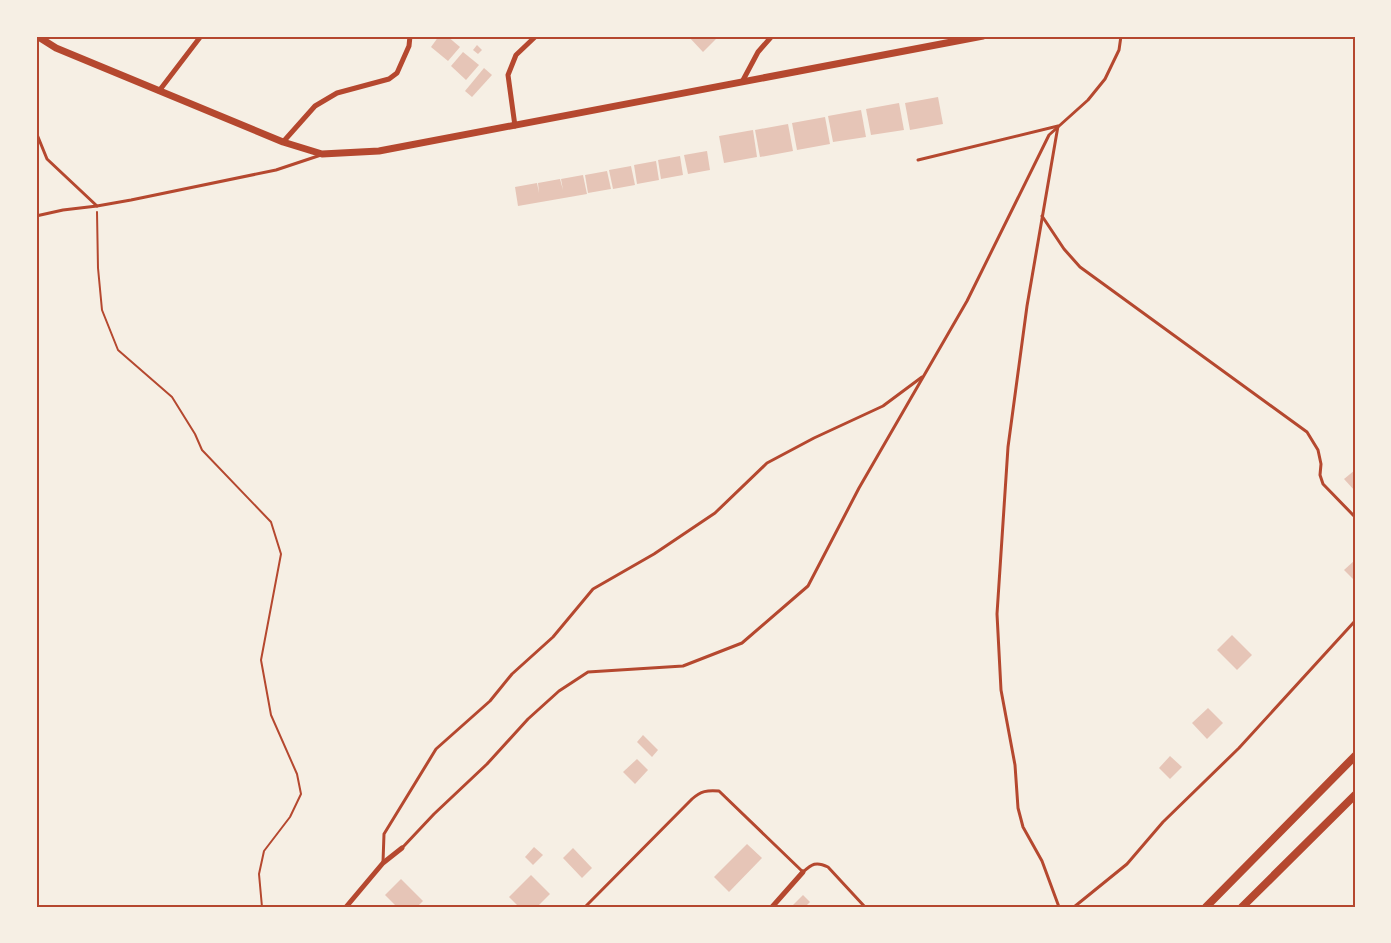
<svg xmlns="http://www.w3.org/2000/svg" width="1391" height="943" font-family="'PT Sans',sans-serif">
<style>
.building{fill:#e6c5b7}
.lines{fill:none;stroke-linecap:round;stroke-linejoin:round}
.path{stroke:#b5482f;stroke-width:2}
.service{stroke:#b5482f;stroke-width:3}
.minor{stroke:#b5482f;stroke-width:5}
.tertiary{stroke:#b5482f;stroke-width:7}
.secondary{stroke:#b5482f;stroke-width:8}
.neatline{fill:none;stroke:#b5482f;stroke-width:2}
</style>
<rect width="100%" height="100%" fill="#f6efe4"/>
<g class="building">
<path d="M439,36H447L460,47L448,61L431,47Z"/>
<path d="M688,36H719L703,52Z"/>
<path d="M477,45L482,50L478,54L473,50Z"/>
<path d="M463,52L479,65L466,80L451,66Z"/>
<path d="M484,68L492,75L472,97L465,91Z"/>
<path d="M938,97L943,124L910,130L905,103Z"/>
<path d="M899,103L904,130L871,135L866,109Z"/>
<path d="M861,110L866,137L833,142L828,116Z"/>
<path d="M825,117L830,144L797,150L792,123Z"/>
<path d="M788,124L793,151L760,157L755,130Z"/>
<path d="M753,130L757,157L724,163L719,136Z"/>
<path d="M707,151L710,170L688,174L684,155Z"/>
<path d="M680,156L683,175L661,179L658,160Z"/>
<path d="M656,161L659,180L637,184L634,165Z"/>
<path d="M631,166L635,185L613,189L609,170Z"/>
<path d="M607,171L611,189L588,193L585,175Z"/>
<path d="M583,175L587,194L518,206L515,187L537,183L539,193L538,183L560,179L563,190L561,179Z"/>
<path d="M1355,470V491L1344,479Z"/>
<path d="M1355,560V581L1344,570Z"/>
<path d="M1232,635L1252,655L1237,670L1217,650Z"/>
<path d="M1208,708L1223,723L1207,739L1192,723Z"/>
<path d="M643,735L658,750L652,757L637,742Z"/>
<path d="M1170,756L1182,767L1170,779L1159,768Z"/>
<path d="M637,759L648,770L635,784L623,772Z"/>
<path d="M747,844L762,858L729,892L714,877Z"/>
<path d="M534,847L543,855L533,865L525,857Z"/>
<path d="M573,848L592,868L582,878L563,858Z"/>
<path d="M531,875L550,894L537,907H519L509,897Z"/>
<path d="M401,879L423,901L417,907H397L385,895Z"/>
<path d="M803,895L810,902L805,907H791Z"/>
</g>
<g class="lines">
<path class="path" d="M97,212L98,268L102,310L118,350L172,397L195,434L202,450L271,522L281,554L261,660L271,715L297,774L301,794L290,817L264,851L259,874L262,907"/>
<g class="service">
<path d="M36,132L47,159L97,206"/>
<path d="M918,160L1058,126L1027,306L1008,447L997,614L1001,690L1015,765L1018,808L1023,827L1042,861L1059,907"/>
<path d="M36,216L63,210L97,206L131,200L276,170L321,155"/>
<path d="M1042,216L1064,249L1080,267L1307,432L1318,450L1321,464L1320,475L1323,484L1355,517"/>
<path d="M402,848L434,814L487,764L528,719L559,691L588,672L683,666L742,643L808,586L859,488L967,301L1049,135L1088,100L1105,79L1119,50L1121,36"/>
<path d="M383,862L384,834L436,749L490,701L512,674L553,637L593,589L654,554L715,513L767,463L814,438L883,406L922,377"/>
<path d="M585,907L692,799C701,791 707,790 719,791L803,872C812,864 816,861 828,867L865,907"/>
<path d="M1074,907L1127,864L1163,822L1239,748L1355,621"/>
</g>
<g class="minor">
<path d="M742,82L758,52L772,36"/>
<path d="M159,91L201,36"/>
<path d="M515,126L508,75L516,55L536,36"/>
<path d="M283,142L315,106L337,93L389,79L397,73L409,46L410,36"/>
<path d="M346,907L383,863L402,848"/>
<path d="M772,907L803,872"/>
</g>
<path class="tertiary" d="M37,36L56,48L283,142L322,154L379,151L983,36"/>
<g class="secondary">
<path d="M1206,907L1355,756"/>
<path d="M1242,907L1355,795"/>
</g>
</g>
<rect width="1391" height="943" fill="none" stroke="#f6efe4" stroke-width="75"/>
<rect x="38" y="38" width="1316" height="868" class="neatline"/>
</svg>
